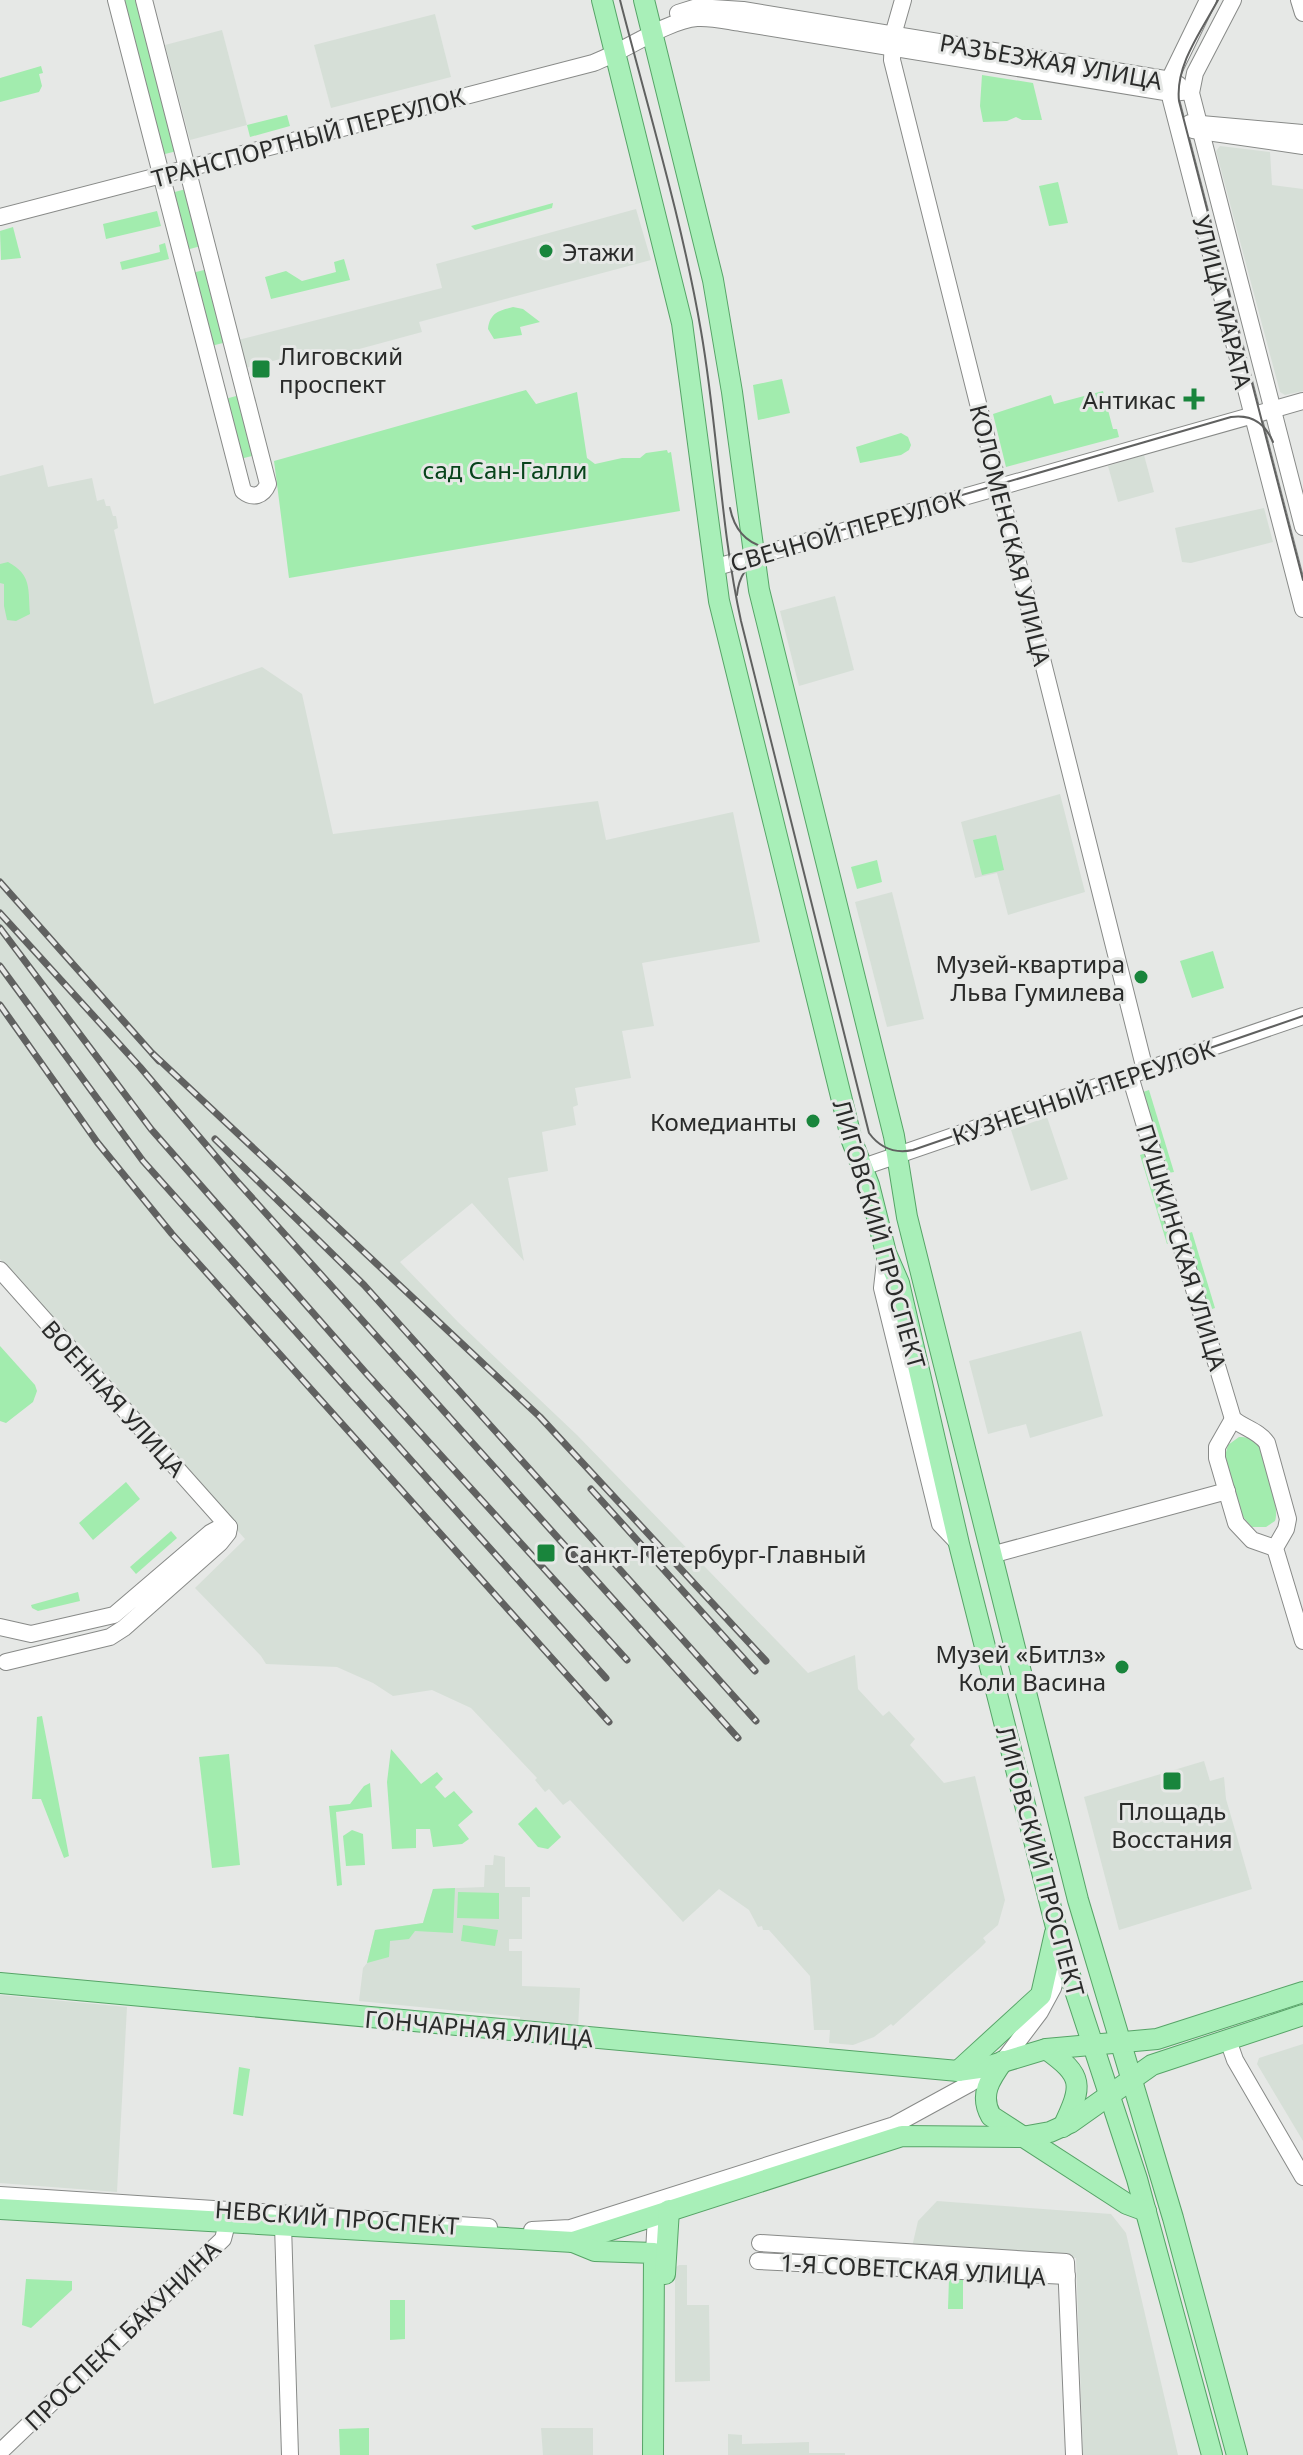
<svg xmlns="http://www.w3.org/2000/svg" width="1303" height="2455" font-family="'Noto Sans',sans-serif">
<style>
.built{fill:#d6dfd7}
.green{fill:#a2ecae}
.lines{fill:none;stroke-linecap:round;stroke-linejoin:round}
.minor-casing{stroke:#888a88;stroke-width:18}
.major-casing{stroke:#56a467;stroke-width:22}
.minor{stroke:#fff;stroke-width:16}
.major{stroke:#a8efb8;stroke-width:20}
.tram{stroke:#606160;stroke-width:2}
.rail-casing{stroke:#606160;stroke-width:7}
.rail{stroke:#e6e8e6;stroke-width:4;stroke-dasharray:12;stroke-linecap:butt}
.poi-dot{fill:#19853c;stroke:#e6e8e6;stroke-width:3}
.labels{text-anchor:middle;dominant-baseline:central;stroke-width:6;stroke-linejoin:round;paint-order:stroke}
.street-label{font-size:24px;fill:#2a2b2a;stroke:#e6e8e6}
.poi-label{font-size:24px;fill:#2a2b2a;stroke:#e6e8e6;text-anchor:end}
.park-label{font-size:24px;fill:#07431a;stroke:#e6e8e6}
</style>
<rect width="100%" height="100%" fill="#e6e8e6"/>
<g class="built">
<path d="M435,14L451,77L331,108L314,45Z"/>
<path d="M222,30L247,125L190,140L165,45Z"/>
<path d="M1220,146L1270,152L1272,185L1303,189V391L1285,395L1280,392L1216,151Z"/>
<path d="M636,209L651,260L419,322L422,332L315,361L312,351L245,368L238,340L442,288L436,264Z"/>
<path d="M1144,455L1154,492L1118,502L1108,466Z"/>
<path d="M43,465L48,487L92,478L97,501L104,499L106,506H110L113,516H116L118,528L114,530L154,704L262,667L302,694L333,834L598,801L606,840L733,812L760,942L642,963L654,1026L622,1031L631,1078L575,1088L578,1105L573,1107L576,1125L542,1132L548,1171L508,1178L524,1261L472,1203L400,1262L458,1322L577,1435L808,1673L855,1655L858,1689L883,1716L889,1711L915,1739L910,1745L944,1783L975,1776L1005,1900L998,1925L983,1938L986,1942L980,1948L893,2026L891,2024L874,2037L853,2045L829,2043L830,2030H814L810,1976L769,1930H763L762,1926L758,1927L749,1910L719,1889L683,1922L570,1800L563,1805L549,1789L545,1792L535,1780L537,1778L471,1708L432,1690L393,1696L373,1683L337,1667L266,1664L261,1656L195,1588L245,1539L0,1259V476Z"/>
<path d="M1264,508L1273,542L1191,563L1182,562L1175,528Z"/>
<path d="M835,596L854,670L799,686L780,611Z"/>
<path d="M1060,794L1085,892L1008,915L997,873L975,878L961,822Z"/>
<path d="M892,892L924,1019L887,1027L855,902Z"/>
<path d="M1047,1117L1068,1179L1031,1191L1011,1130Z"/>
<path d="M1081,1331L1103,1416L1030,1438L1026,1424L988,1434L969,1361Z"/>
<path d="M1204,1761L1210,1781L1224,1777L1226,1799L1252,1889L1119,1930L1084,1797Z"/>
<path d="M494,1855L505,1857V1887H530V1897H522V1939H509V1951H522V1986L580,1988L578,2029L520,2024V2017L359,2001L363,1968L367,1963L375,1930L423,1923L433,1889L484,1887L485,1865H493Z"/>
<path d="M0,1995L127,2007L117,2192L0,2183Z"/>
<path d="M1303,2044V2141L1257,2064L1259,2058Z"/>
<path d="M937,2201L1111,2214L1126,2233L1178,2455H1083L1076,2258L912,2247L918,2221Z"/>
<path d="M679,2265H687V2305H709L710,2381L675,2382V2268Z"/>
<path d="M541,2428H593V2455H543Z"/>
<path d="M728,2434L742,2435V2444L809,2442V2453H845V2455H728Z"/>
</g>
<g class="green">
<path d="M123,0H138L177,151L161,155Z"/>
<path d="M41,66L43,73L39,74L42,86L39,92L0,102V78Z"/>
<path d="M982,75L1033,83L1042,120H1022L1016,117L1007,121L983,122L980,106Z"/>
<path d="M287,115L290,126L250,137L247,125Z"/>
<path d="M1058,182L1068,223L1049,226L1039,186Z"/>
<path d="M186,189L201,246L186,250L171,193Z"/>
<path d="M553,203L552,208L475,230L471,226Z"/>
<path d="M157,211L161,226L106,239L103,224Z"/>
<path d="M13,227L21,258L1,260L0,231Z"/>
<path d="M165,243L169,259L122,270L120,262L160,252L159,245Z"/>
<path d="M344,259L350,280L271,299L265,277L286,271L302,281L336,272L334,262Z"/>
<path d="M208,269L227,342L211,346L192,273Z"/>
<path d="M513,307L523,309L540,322L520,327L522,335L494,339L488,329C490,313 498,311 513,307Z"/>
<path d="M782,379L790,413L758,420L753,385Z"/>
<path d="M526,390L536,404L577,392L587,458L595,464L622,458H640L646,453L667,450L668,453L671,452L680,511L289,578L274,461Z"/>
<path d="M1103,391L1113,429H1117L1119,437L1006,467L993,414L1051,395L1054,404Z"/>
<path d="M240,395L256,455L240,459L225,399Z"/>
<path d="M901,433L908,437L911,445L909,450L901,455L860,463L856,447Z"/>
<path d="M8,562C32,575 28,589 30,614L16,621L7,620L4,606V584L0,583V564Z"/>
<path d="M996,835L1004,870L982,875L973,840Z"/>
<path d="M877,860L882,882L857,889L851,867Z"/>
<path d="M1213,951L1224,988L1192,998L1180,961Z"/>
<path d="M1149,1090L1174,1172L1168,1173L1143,1092Z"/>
<path d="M1146,1153L1173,1242L1167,1244L1140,1155Z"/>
<path d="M1192,1232L1215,1308L1209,1310L1186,1234Z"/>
<path d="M0,1346L35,1385L37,1391L33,1402L6,1423L0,1421Z"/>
<path d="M1239,1437C1246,1437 1252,1438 1257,1444C1266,1454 1280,1509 1275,1521L1266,1527H1252L1243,1517L1225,1456L1228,1445Z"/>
<path d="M126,1482L140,1499L93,1540L79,1523Z"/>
<path d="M171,1531L177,1538L136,1574L130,1567Z"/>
<path d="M78,1592L80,1601L38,1611L32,1608L31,1605Z"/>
<path d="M42,1716L69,1856L64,1858L41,1799H32L37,1717Z"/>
<path d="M391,1749L421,1784L437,1772L443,1779L435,1787L445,1798L454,1791L473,1812L458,1825L469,1839L462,1844L433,1847L430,1829H416V1848L392,1849L387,1782Z"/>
<path d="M229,1754L240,1865L212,1868L199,1757Z"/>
<path d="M370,1783L372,1807L336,1812L342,1885L337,1886L329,1806L350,1804L364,1786Z"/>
<path d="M536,1807L561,1837L548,1849L538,1847L518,1824Z"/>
<path d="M352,1830L363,1834L365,1865L346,1866L343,1836Z"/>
<path d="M455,1888L453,1933L415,1931L409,1939L390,1941L389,1957L367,1963L375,1930L423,1923L433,1889Z"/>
<path d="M458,1892L499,1893V1919L457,1918Z"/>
<path d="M463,1925L498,1930L495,1946L461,1941Z"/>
<path d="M239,2067L250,2069L243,2116L233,2114Z"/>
<path d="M949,2278L963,2279V2309H948Z"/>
<path d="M26,2279L72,2281V2290L31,2328L22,2325Z"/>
<path d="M390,2300H405V2339L390,2340Z"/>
<path d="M369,2428V2455H340L339,2429Z"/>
</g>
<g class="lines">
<defs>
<g id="minor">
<path d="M116,0L243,491C253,499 263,496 268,484L144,0"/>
<path d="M903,0L893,35L892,60L1145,1070"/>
<path d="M1208,0L1172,74L1171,100L1303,609"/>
<path d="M1233,0L1195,73L1191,93L1303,527"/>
<path d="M1299,0L1303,13"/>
<path d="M678,13L697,7L743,10L1171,80L1179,85"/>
<path d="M1190,123L1303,133"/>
<path d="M1193,130L1303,146"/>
<path d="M0,217L593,63C623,52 668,20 697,18C712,17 727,21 741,23L1171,93L1191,91"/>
<path d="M713,568L1303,401"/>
<path d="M1130,1076L1233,1419C1244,1428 1259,1431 1267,1443L1288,1519L1286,1529L1275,1548L1303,1641"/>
<path d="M863,1167L1303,1016"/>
<path d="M886,1253L882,1288L940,1524L959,1544"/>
<path d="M0,1270L229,1527"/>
<path d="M1233,1419L1217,1447V1458L1236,1523L1252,1540L1275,1548"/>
<path d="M991,1555L1227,1491"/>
<path d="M0,1627L31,1634L114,1615L210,1533L221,1527H229L228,1533L220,1543L124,1628L110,1637L6,1662"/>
<path d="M1228,2040L1235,2060L1303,2177"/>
<path d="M0,2195L489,2227"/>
<path d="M283,2225L290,2455"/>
<path d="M532,2230L570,2228L894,2125L969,2084L1003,2061L1040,2012L1053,1988L1062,1951"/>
<path d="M760,2243L1066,2262L1074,2455"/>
<path d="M654,2253L656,2215L661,2208"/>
<path d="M758,2261L1067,2276"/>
<path d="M0,2452L223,2239L230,2212"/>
</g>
<g id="major">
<path d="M602,0L682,323L719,601L852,1141L869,1185L886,1253L899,1283L959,1544L1062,1951L1137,2179L1212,2455"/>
<path d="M644,0L713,280L732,392L759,590L894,1136L907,1217L1078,1900L1173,2218L1237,2455"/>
<path d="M0,1983L958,2071L986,2067L1046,2049L1157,2039L1303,1992"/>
<path d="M1046,2049C1084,2076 1083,2085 1063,2127"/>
<path d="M1003,2061C990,2079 979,2095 991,2116L1127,2204L1146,2211"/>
<path d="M958,2071L1041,1995L1055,1933"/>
<path d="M0,2209L573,2242L902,2136L1022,2137L1050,2132L1070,2123L1152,2065L1303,2015"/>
<path d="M573,2242L595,2251L654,2253L653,2455"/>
<path d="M665,2274L669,2210"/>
</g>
</defs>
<use href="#minor" class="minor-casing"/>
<use href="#major" class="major-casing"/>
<use href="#minor" class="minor"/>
<use href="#major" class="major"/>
<g class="tram">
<path d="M620,0C648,109 682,220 701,331C718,428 720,525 741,621L869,1133C880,1148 894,1154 913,1150L1303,1016"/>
<path d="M1218,0C1202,30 1175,65 1179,101L1303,580"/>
<path d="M730,508C735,533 750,547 776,549L1231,417C1252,414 1265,423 1273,442"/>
<path d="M737,595C739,571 754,557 776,550"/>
</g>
<defs>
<g id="rail">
<path d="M0,882L159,1061"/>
<path d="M0,913L140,1067L235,1179L738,1738"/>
<path d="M0,928L151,1129L366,1373L627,1660"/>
<path d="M0,966L143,1161L606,1678"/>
<path d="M0,1005L97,1142L172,1234L609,1722"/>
<path d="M153,1054L540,1417L766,1661"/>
<path d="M215,1139L364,1285L756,1721"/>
<path d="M591,1489L755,1671"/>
</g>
</defs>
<use href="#rail" class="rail-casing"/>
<use href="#rail" class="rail"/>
</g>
<g class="poi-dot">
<circle cx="546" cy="251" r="8"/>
<rect x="251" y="359" width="20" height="20" rx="4"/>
<path d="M1190 387h8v8h8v8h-8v8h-8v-8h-8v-8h8z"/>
<circle cx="1141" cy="977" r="8"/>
<circle cx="813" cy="1121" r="8"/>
<rect x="536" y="1543" width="20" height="20" rx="4"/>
<circle cx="1122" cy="1667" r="8"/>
<rect x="1162" y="1771" width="20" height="20" rx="4"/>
</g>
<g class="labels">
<g class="street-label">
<text transform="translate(1051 61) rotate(10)">РАЗЪЕЗЖАЯ УЛИЦА</text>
<text transform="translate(308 137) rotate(-15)">ТРАНСПОРТНЫЙ ПЕРЕУЛОК</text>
<text transform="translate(1223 302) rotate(76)">УЛИЦА МАРАТА</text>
<text transform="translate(847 530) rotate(-16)">СВЕЧНОЙ ПЕРЕУЛОК</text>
<text transform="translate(1011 535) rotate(76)">КОЛОМЕНСКАЯ УЛИЦА</text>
<text transform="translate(1083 1092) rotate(-19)">КУЗНЕЧНЫЙ ПЕРЕУЛОК</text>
<text transform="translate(880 1234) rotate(74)">ЛИГОВСКИЙ ПРОСПЕКТ</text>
<text transform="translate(1182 1247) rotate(73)">ПУШКИНСКАЯ УЛИЦА</text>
<text transform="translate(114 1398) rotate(48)">ВОЕННАЯ УЛИЦА</text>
<text transform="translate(1041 1861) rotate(75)">ЛИГОВСКИЙ ПРОСПЕКТ</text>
<text transform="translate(479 2028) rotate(5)">ГОНЧАРНАЯ УЛИЦА</text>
<text transform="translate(337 2217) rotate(4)">НЕВСКИЙ ПРОСПЕКТ</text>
<text transform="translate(913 2269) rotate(3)">1-Я СОВЕТСКАЯ УЛИЦА</text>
<text transform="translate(122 2335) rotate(-44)">ПРОСПЕКТ БАКУНИНА</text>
</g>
<g class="poi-label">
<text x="562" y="251" text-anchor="start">Этажи</text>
<text x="279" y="355" text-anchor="start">Лиговский<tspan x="279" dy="28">проспект</tspan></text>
<text x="1176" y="399">Антикас</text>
<text x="1125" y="963">Музей-квартира<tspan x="1125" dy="28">Льва Гумилева</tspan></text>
<text x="797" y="1121">Комедианты</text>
<text x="564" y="1553" text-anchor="start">Санкт-Петербург-Главный</text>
<text x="1106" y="1653">Музей «Битлз»<tspan x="1106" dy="28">Коли Васина</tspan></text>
<text x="1172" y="1810" text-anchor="middle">Площадь<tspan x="1172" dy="28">Восстания</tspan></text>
</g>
<g class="park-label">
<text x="505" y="469">сад Сан-Галли</text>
</g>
</g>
</svg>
